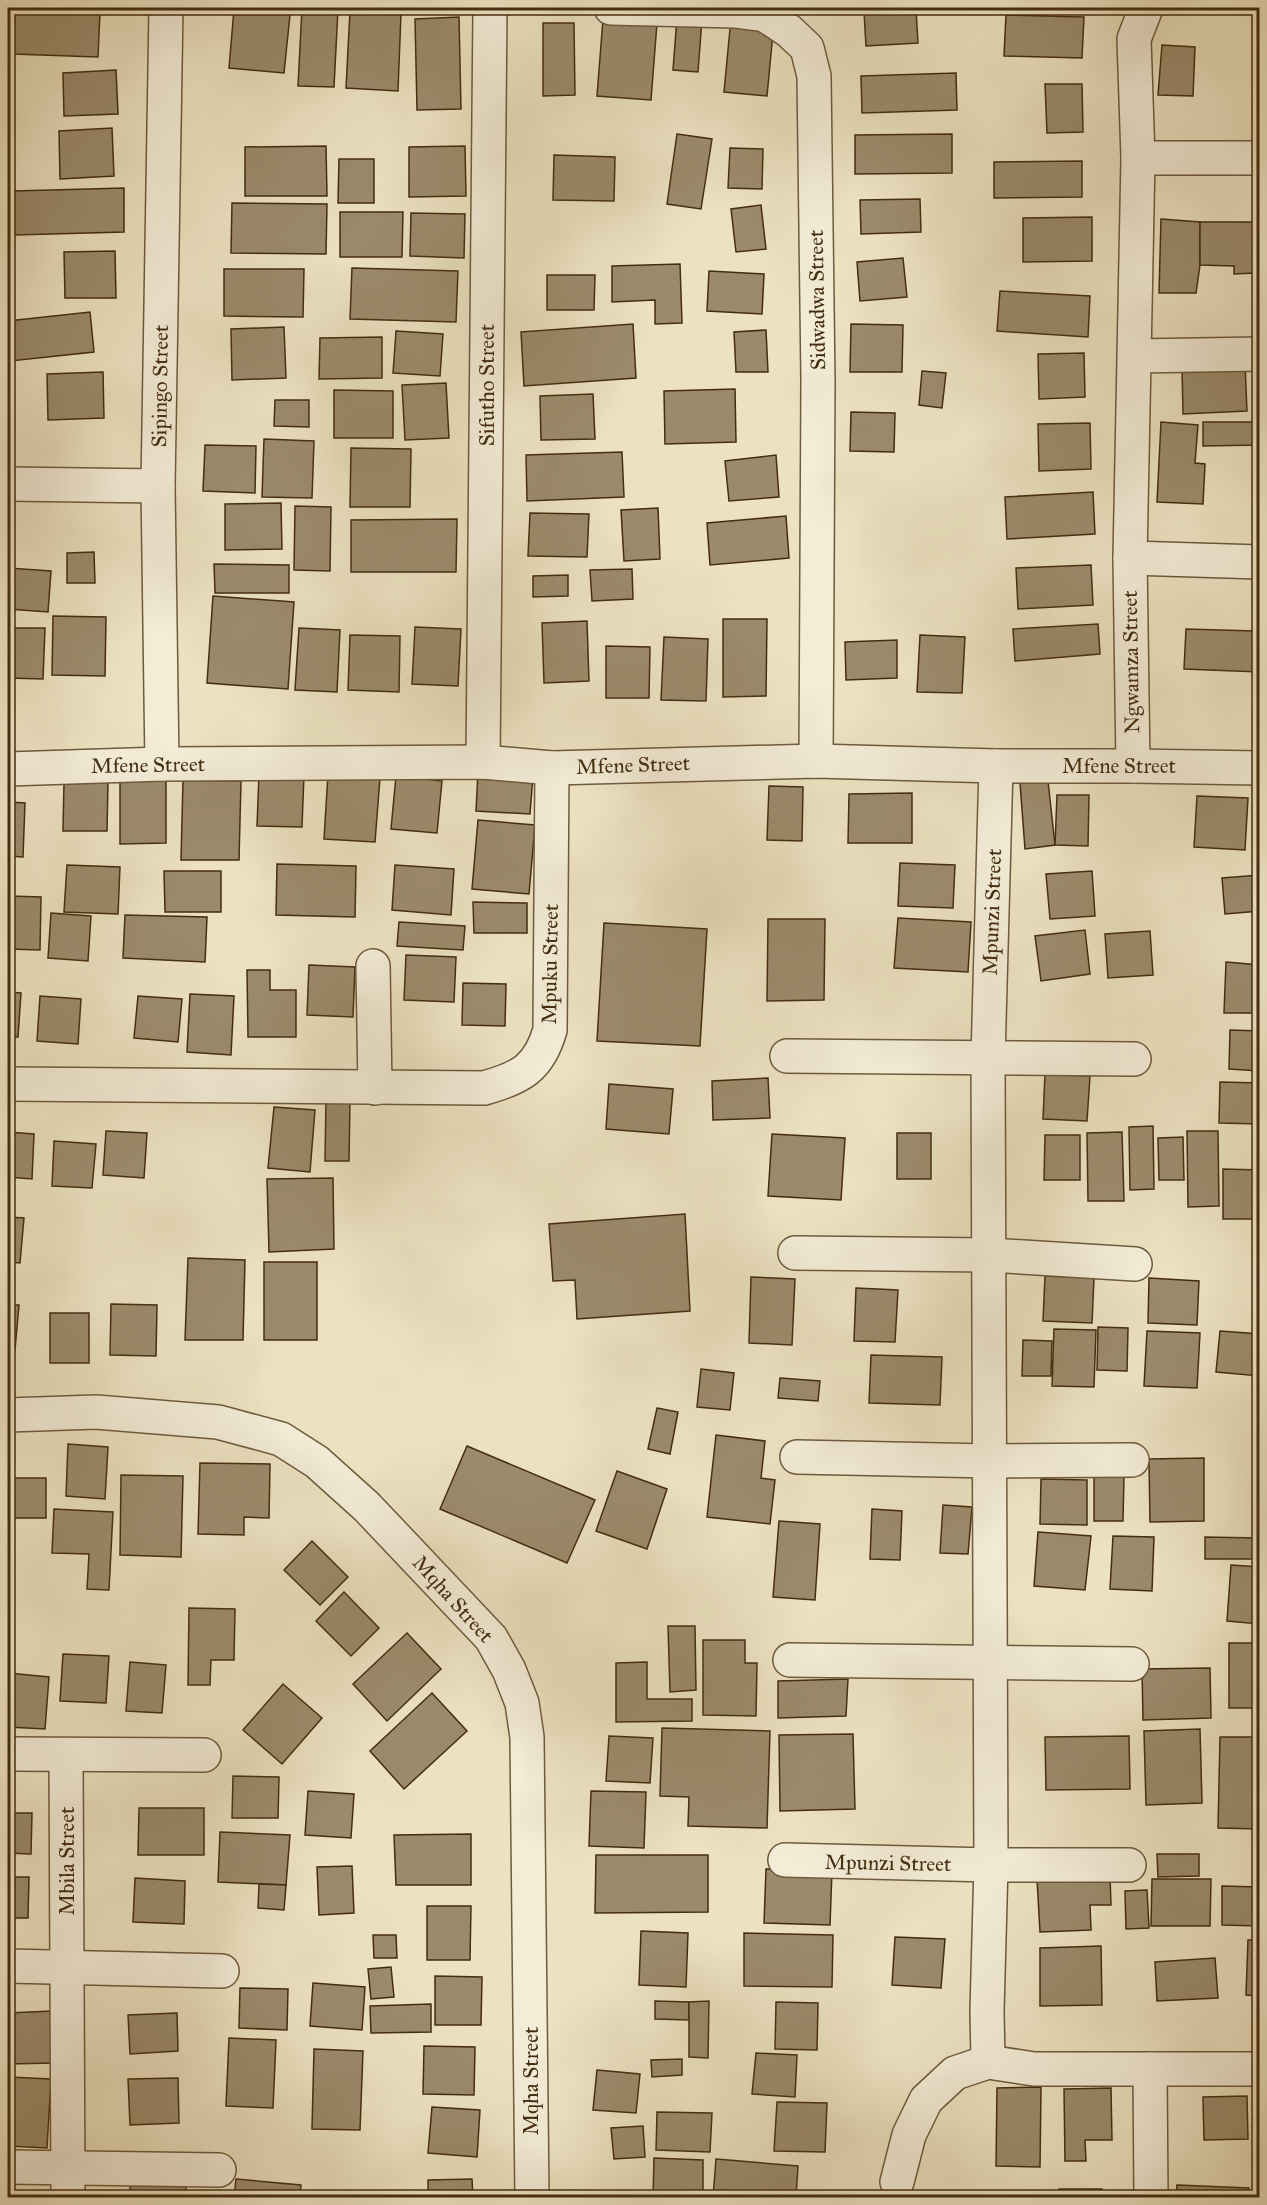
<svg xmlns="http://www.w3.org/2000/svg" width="1267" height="2205" font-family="'IM FELL Great Primer',serif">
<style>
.building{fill:#9b8b6c;stroke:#442d10;stroke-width:1.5}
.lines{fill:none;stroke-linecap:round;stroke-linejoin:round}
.street-casing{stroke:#6e5a3c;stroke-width:36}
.street{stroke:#f3ecd7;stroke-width:33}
.labels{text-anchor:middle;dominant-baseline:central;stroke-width:5;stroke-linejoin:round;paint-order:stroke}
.street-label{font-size:21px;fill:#442d10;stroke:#f3ecd7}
</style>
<rect width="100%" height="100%" fill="#ece2c1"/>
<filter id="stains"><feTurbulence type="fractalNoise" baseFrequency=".00333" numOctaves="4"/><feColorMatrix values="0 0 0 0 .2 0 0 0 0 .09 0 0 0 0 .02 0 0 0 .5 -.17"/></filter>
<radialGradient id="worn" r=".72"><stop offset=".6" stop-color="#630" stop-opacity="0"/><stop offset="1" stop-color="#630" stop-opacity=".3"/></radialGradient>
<g class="building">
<path d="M302,8L338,9L334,87L298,86Z"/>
<path d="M15,9L100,12L98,57L13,54Z"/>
<path d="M234,9L290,15L284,73L229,68Z"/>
<path d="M916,9L918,43L866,46L864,12Z"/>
<path d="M350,11L401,13L398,91L346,88Z"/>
<path d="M1006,15L1084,17L1082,58L1004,56Z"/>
<path d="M459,17L461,109L417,110L415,19Z"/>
<path d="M677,18L702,19L698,72L673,70Z"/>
<path d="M731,18L774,22L767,96L724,92Z"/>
<path d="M603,19L657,23L651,100L597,96Z"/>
<path d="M543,23H574L575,95L543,96Z"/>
<path d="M1162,45L1195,47L1193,96L1158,95Z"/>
<path d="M116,70L118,114L64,116L63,73Z"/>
<path d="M956,73L957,110L862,113L861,76Z"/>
<path d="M1045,84H1082L1083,132L1047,133Z"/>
<path d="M112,128L114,176L60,179L59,131Z"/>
<path d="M677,134L712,139L701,209L667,204Z"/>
<path d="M952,134V173L855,174V135Z"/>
<path d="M326,146L327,196H245V147Z"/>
<path d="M465,146L466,196L409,197V147Z"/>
<path d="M730,148L763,149L762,189L728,188Z"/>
<path d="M554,155L615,157L614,201L553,200Z"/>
<path d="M339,159H374V203H338Z"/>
<path d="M1082,161V197L994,198V162Z"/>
<path d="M124,188V232L14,235V191Z"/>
<path d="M920,199L921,232L861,234L860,200Z"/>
<path d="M232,203L327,204L326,254L231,253Z"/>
<path d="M761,205L766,249L736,252L731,209Z"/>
<path d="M340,212H403L402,257H340Z"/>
<path d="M411,213L465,214L464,258L410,256Z"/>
<path d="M1092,217V261L1023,262V218Z"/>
<path d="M1161,219L1200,222V265L1196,293H1159Z"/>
<path d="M1200,222H1260V268L1255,273L1234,274V266L1200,265Z"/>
<path d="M115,251L116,298H65L64,252Z"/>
<path d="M903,258L907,297L860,301L857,262Z"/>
<path d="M680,264L682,323L655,324V300L612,302V266Z"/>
<path d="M352,268L458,271L456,322L350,319Z"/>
<path d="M224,269H304L303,317L224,316Z"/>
<path d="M709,271L764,274L762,314L707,311Z"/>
<path d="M547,275H595L594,310H547Z"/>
<path d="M1000,291L1090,296L1088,337L997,331Z"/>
<path d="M90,312L94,352L10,361L8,321Z"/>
<path d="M633,324L636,378L524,386L521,332Z"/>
<path d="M851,324L903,325L902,372H850Z"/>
<path d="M284,327L286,378L232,380L231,329Z"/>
<path d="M766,330L768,372H736L734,332Z"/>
<path d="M396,331L443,334L440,376L393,373Z"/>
<path d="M382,337V378L319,379L320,338Z"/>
<path d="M1084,353L1085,397L1039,399L1038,354Z"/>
<path d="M1245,364L1247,411L1183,414L1182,367Z"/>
<path d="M922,371L946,373L942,408L919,405Z"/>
<path d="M103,372L104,418L48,420L47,374Z"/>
<path d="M446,383L449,438L405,440L402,385Z"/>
<path d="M735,389L736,442L665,444L664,391Z"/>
<path d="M334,390L393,391V438H334Z"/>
<path d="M593,394L595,439L541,440L540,396Z"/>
<path d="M275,400H309V427L274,426Z"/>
<path d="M851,412L895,413L894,452L850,451Z"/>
<path d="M1161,422L1198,425L1195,463L1205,464L1203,504L1157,502Z"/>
<path d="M1203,422H1260V445L1203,446Z"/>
<path d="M1090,423L1091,469L1039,471L1038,424Z"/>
<path d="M264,439L314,441L312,498L262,497Z"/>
<path d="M205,445L256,446L255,493L203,491Z"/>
<path d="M351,448L411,449L410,507H350Z"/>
<path d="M622,452L624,497L527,501L526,455Z"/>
<path d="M776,455L779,497L729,501L725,461Z"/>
<path d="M1093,492L1095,534L1007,539L1005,497Z"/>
<path d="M281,503L282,549L225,550V504Z"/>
<path d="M295,506L331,507L330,571L294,570Z"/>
<path d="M658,508L660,559L624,561L621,510Z"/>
<path d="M530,513L589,514L587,557L528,556Z"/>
<path d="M786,516L789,558L710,565L707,523Z"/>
<path d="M457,519L456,572H351V520Z"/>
<path d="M94,552L95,583H67V553Z"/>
<path d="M214,564L289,565V593H215Z"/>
<path d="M1091,565L1093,605L1018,609L1016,568Z"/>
<path d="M8,568L51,571L48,612L8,609Z"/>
<path d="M632,569L633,599L592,601L590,570Z"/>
<path d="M568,575V596L533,597V576Z"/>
<path d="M213,596L294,602L288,689L207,683Z"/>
<path d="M53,616L106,617L105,676L52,675Z"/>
<path d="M1260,618V672L1184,669L1186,629L1255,631Z"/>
<path d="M723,619H767L766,696L723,697Z"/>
<path d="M587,621L589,681L544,683L542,623Z"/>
<path d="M1098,624L1100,654L1015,661L1013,629Z"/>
<path d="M415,627L461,629L458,686L412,684Z"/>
<path d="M8,628H45L43,679L8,678Z"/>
<path d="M299,628L340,630L337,692L295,690Z"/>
<path d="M350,635L400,636L399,692L348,690Z"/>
<path d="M920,635L965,637L962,693L917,692Z"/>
<path d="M664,637L708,639L706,701L661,700Z"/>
<path d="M897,640V678L846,680L845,642Z"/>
<path d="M606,646L650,647L649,698H606Z"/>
<path d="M120,769H166V843L120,844Z"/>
<path d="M478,772L533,776L530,814L476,811Z"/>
<path d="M259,774L304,775L302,827L257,826Z"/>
<path d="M328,774L380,778L375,842L324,839Z"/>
<path d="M396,776L442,781L437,833L391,829Z"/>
<path d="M183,780L241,781L239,860H181Z"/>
<path d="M1048,781L1055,845L1025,849L1020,783Z"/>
<path d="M64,782H108L107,831H63Z"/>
<path d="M769,786L803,787L802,841L767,840Z"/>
<path d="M912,793V843H848L849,794Z"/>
<path d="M1057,795H1089L1088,846L1055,845Z"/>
<path d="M1197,796L1248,798L1245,850L1194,847Z"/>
<path d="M8,802L25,803L23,857L8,856Z"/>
<path d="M478,820L535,825L529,894L472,889Z"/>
<path d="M900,863L955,865L953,908L898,906Z"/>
<path d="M277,864L356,866L355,917L276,915Z"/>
<path d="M67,865L120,867L118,914L64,912Z"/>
<path d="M395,865L454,869L451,915L392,910Z"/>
<path d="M164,871H221V912H165Z"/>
<path d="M1092,871L1095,916L1050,919L1046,874Z"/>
<path d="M1260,875V911L1225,914L1222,878Z"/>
<path d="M8,896L41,897L40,950L8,949Z"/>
<path d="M473,902L527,903V933H474Z"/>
<path d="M51,913L91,916L88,961L48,958Z"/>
<path d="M125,915L207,917L205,962L123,958Z"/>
<path d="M898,918L971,922L968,972L894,968Z"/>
<path d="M768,919H825L824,1000L767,1001Z"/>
<path d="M399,922L465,926L463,950L397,946Z"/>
<path d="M604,923L707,929L700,1046L597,1041Z"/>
<path d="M1085,930L1090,974L1041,981L1035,936Z"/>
<path d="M1150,931L1153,975L1108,978L1105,934Z"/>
<path d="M406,955L456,957L454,1002L404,1000Z"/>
<path d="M1226,962L1260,965V1013H1224Z"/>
<path d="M309,965L355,967L353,1017L307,1015Z"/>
<path d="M247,970H270V990H296V1037H248Z"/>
<path d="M463,983L506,984L505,1026L462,1025Z"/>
<path d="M8,992L21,993L18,1037H8Z"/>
<path d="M190,994L234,996L231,1055L187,1052Z"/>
<path d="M40,996L81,999L78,1044L37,1041Z"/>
<path d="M138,996L182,999L178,1042L134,1038Z"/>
<path d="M1230,1030L1260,1031V1071L1229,1069Z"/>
<path d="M1045,1074L1090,1076L1087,1121L1043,1119Z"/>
<path d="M768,1078L770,1118L713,1120L712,1081Z"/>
<path d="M1220,1082L1260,1083V1124L1219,1123Z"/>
<path d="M609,1084L673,1089L669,1134L606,1129Z"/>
<path d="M326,1099H350L349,1161H325Z"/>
<path d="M274,1107L315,1110L310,1172L268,1168Z"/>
<path d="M1153,1126L1154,1189L1130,1190L1129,1127Z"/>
<path d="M106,1131L147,1133L144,1178L103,1175Z"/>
<path d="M1187,1131H1218L1219,1206L1188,1207Z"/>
<path d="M8,1132L34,1134L32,1179L8,1177Z"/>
<path d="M1122,1132L1124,1201H1088L1087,1133Z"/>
<rect x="897" y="1133" width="34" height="46"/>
<path d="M772,1134L845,1138L841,1200L768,1196Z"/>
<path d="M1045,1135H1080V1180H1044Z"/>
<path d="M1183,1137L1184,1180H1159L1158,1138Z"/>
<path d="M54,1141L96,1144L92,1188L52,1186Z"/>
<path d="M1223,1169L1260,1170V1219H1223Z"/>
<path d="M333,1178L334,1249L269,1252L267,1179Z"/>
<path d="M685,1214L690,1311L577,1319L575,1280L553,1281L549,1224Z"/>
<path d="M8,1217L24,1218L20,1263L8,1262Z"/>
<path d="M188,1258L245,1260L243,1340H185Z"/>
<rect x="264" y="1262" width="53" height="78"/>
<path d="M1045,1276L1094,1278L1092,1323L1043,1321Z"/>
<path d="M751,1277L795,1279L792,1345L749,1343Z"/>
<path d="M1149,1278L1199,1281L1197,1325L1148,1323Z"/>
<path d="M856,1288L898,1290L895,1342L854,1341Z"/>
<path d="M111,1304L157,1305L156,1356L110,1355Z"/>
<path d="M8,1305H19L15,1350L8,1349Z"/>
<rect x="50" y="1313" width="39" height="50"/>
<path d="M1098,1327L1128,1328L1127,1371L1097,1370Z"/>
<path d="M1054,1329L1096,1330L1094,1387L1052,1386Z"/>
<path d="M1147,1331L1200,1333L1197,1388L1144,1386Z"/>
<path d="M1220,1331L1260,1334V1376L1216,1372Z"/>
<path d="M1023,1340L1052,1341L1051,1376H1022Z"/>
<path d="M871,1355L942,1357L940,1405L869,1403Z"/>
<path d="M701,1369L734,1373L730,1410L697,1407Z"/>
<path d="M780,1378L820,1381L818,1401L778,1398Z"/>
<path d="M657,1408L678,1412L670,1454L648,1449Z"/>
<path d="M716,1435L765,1441L761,1478L775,1480L770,1524L707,1517Z"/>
<path d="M68,1444L108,1447L105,1499L66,1496Z"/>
<path d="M467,1446L595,1500L567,1563L440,1509Z"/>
<path d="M1204,1458V1521L1150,1522L1149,1459Z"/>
<path d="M200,1463L270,1464L269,1518L244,1517V1535L198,1534Z"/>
<path d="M617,1471L667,1489L647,1549L596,1531Z"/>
<path d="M121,1475L183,1476L181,1557L120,1555Z"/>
<path d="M1094,1476H1124L1123,1521H1094Z"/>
<rect x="8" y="1478" width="38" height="40"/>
<path d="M1041,1479L1087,1480V1525L1040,1524Z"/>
<path d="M943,1505L972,1507L968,1554L940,1553Z"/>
<path d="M54,1509L113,1512L109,1590L87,1589L89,1554L52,1553Z"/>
<path d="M872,1509L902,1511L900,1560L870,1559Z"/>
<path d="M779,1521L820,1524L815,1600L773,1597Z"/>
<path d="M1038,1532L1091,1536L1085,1590L1034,1586Z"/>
<path d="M1113,1536L1154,1537L1152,1591L1110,1589Z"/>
<path d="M1205,1537L1260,1538V1559H1205Z"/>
<path d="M312,1541L348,1577L320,1605L284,1570Z"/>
<path d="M1231,1565L1260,1567V1624L1227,1621Z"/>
<path d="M344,1592L379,1628L351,1656L316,1621Z"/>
<path d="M189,1608L235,1609L234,1660H211L210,1685H188Z"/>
<path d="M668,1626H695L696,1690L670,1692Z"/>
<path d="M407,1633L441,1669L387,1721L353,1684Z"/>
<path d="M703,1640H745V1663H757L756,1716L703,1715Z"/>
<rect x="1229" y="1643" width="31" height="65"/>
<path d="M63,1654L109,1656L106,1703L60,1701Z"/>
<path d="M130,1662L166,1665L162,1713L126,1711Z"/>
<path d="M647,1662V1699H692V1721L616,1722V1663Z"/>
<path d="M1210,1668L1211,1718L1143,1720L1142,1669Z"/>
<path d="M8,1673L49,1677L45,1729L8,1727Z"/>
<path d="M848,1679L846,1716L778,1718V1681Z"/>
<path d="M283,1684L322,1718L282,1764L243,1730Z"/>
<path d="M432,1693L467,1731L404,1789L370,1751Z"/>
<path d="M662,1728L770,1731L767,1828L688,1826L689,1797L660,1796Z"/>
<path d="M1200,1729L1202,1803L1146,1805L1144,1731Z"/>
<path d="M853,1734L855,1809L780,1811L779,1735Z"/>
<path d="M609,1736L653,1738L650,1783L606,1781Z"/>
<path d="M1129,1736L1130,1789L1046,1790L1045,1737Z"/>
<path d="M1220,1737H1260V1829L1218,1828Z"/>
<path d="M233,1776L279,1777L278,1818H232Z"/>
<path d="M308,1791L354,1794L351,1838L305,1835Z"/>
<path d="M591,1791L646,1792L644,1848L589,1846Z"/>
<path d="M139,1808H204V1855H138Z"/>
<path d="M8,1813H32L31,1854L8,1853Z"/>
<path d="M220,1832L290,1835L286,1885L218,1882Z"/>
<path d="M471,1834V1885H396L394,1835Z"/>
<path d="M1157,1854H1199V1876L1158,1877Z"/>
<path d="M596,1855H708V1912L595,1913Z"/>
<path d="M352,1866L354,1913L319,1915L317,1867Z"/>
<path d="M766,1869L832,1871L830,1925L764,1923Z"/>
<path d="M1110,1876L1111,1905H1090L1091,1930L1040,1932L1037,1879Z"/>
<path d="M8,1877H29L28,1918H8Z"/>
<path d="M135,1878L185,1881L184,1924L133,1922Z"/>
<path d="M1152,1879H1211L1210,1926H1151Z"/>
<path d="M259,1884L286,1885L284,1910L258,1908Z"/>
<path d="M1222,1886L1260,1887V1926L1222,1925Z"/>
<path d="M1147,1890L1149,1928L1126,1929L1125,1891Z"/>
<path d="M427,1906H471L470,1960H427Z"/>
<path d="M641,1931L688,1933L686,1987L639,1985Z"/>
<path d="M744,1933L833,1935L832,1987L744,1986Z"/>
<path d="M373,1935H396L397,1958H374Z"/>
<path d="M895,1937L945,1939L941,1988L892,1985Z"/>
<path d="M1248,1940H1260V1996L1246,1995Z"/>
<path d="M1101,1946L1102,2005L1040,2006V1948Z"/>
<path d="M1215,1958L1218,1998L1157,2001L1155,1962Z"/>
<path d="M391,1967L394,1997L371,1999L368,1969Z"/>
<path d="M435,1976L482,1977L481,2025H435Z"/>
<path d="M313,1983L365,1987L362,2030L310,2026Z"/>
<path d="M240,1988L288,1989L287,2030L239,2028Z"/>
<path d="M655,2001L689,2002V2020L655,2019Z"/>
<path d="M709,2001L708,2058L689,2057V2002Z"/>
<path d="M776,2002L818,2003L817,2050L775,2049Z"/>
<path d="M431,2004V2032L371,2033L370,2006Z"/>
<path d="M52,2011L54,2063L8,2064V2013Z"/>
<path d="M177,2013L178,2051L130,2054L128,2015Z"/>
<path d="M229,2038L276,2040L273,2108L226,2106Z"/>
<path d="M424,2046L475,2047L474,2095L423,2094Z"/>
<path d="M314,2049L363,2051L360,2130L312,2129Z"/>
<path d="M756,2053L797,2055L795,2097L752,2094Z"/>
<path d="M682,2059V2075L652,2077L651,2060Z"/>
<path d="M597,2070L640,2074L636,2113L593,2110Z"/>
<path d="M8,2077L51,2079L47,2148L8,2146Z"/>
<path d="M178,2078L179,2123L130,2125L128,2079Z"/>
<path d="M1041,2087L1040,2167L996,2166L997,2088Z"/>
<path d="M1111,2088L1112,2140H1085L1086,2161H1065L1064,2089Z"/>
<path d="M1247,2096L1248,2139L1204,2140L1203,2097Z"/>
<path d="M777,2102L827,2103L825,2152L774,2151Z"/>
<path d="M432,2107L480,2110L477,2157L428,2153Z"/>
<path d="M657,2112L712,2113L710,2152L656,2150Z"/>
<path d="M643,2126L645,2157L614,2159L611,2128Z"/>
<path d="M654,2158L703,2160V2198H653Z"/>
<path d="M716,2159L798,2166L796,2198H713Z"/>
<path d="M130,2177L186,2178V2198H130Z"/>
<path d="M236,2179L301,2185L300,2198H234Z"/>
<path d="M472,2179L473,2198H428V2180Z"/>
<path d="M1177,2185L1249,2188L1248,2198H1176Z"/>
<rect x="1059" y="2189" width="43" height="9"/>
<path d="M852,2195L880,2198H852Z"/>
<path d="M966,2195L1044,2198H966Z"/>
</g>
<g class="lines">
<defs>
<g id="street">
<path d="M611,8L735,11L765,15L789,31L807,48L814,76L818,380L816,761"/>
<path d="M1138,158H1260"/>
<path d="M1135,356L1260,354"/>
<path d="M8,484L158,486"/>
<path d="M1130,558L1260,562"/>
<path d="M483,762L490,8"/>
<path d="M162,764L158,486L166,8"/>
<path d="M1133,766L1130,558L1138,158L1134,39L1146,8"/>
<path d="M8,769L162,764L483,762L552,768L816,761L996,766H1133L1260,768"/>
<path d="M373,966L375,1088"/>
<path d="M787,1056L1134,1059"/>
<path d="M8,1084L484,1088C521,1078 539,1068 550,1030L552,768"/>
<path d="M795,1253L990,1255L1135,1264"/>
<path d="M8,1415L96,1412L218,1422L281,1439L317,1462L367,1507L491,1638L509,1670L522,1703L527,1737L532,2198"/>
<path d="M797,1457L990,1461L1132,1460"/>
<path d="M790,1660L1132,1664"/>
<path d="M8,1754L204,1755"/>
<path d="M66,1755L68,2198"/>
<path d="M785,1860L991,1865H1129"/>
<path d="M8,1966L222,1971"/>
<path d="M988,2062L987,2011L991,1865L988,1058L996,766"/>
<path d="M1150,2069L1151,2198"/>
<path d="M8,2167L219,2170"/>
<path d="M897,2182L909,2135L926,2100L955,2073L988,2062L1034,2069H1260"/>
</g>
</defs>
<use href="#street" class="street-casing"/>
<use href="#street" class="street"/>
</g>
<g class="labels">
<g class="street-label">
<text transform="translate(817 300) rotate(-91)">Sidwadwa Street</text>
<text transform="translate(487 385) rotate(-90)">Sifutho Street</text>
<text transform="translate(160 386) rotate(-89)">Sipingo Street</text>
<text transform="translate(1131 662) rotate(-91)">Ngwamza Street</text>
<text transform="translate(148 765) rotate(-1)">Mfene Street</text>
<text transform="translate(633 765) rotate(-2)">Mfene Street</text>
<text x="1119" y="766">Mfene Street</text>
<text transform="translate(992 912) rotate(-88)">Mpunzi Street</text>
<text transform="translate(550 964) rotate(-89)">Mpuku Street</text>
<text transform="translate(453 1599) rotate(48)">Mqha Street</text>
<text transform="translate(67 1861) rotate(-90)">Mbila Street</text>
<text transform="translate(888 1863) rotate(1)">Mpunzi Street</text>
<text transform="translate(531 2081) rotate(-90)">Mqha Street</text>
</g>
</g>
<rect width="1267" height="2205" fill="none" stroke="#ece2c1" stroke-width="30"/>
<rect x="9" y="9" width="1249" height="2187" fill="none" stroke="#442d10" stroke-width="3"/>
<rect x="15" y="15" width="1237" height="2175" fill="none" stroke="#442d10" stroke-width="1.5"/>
<rect width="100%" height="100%" filter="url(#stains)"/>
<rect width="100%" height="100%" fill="url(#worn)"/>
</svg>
